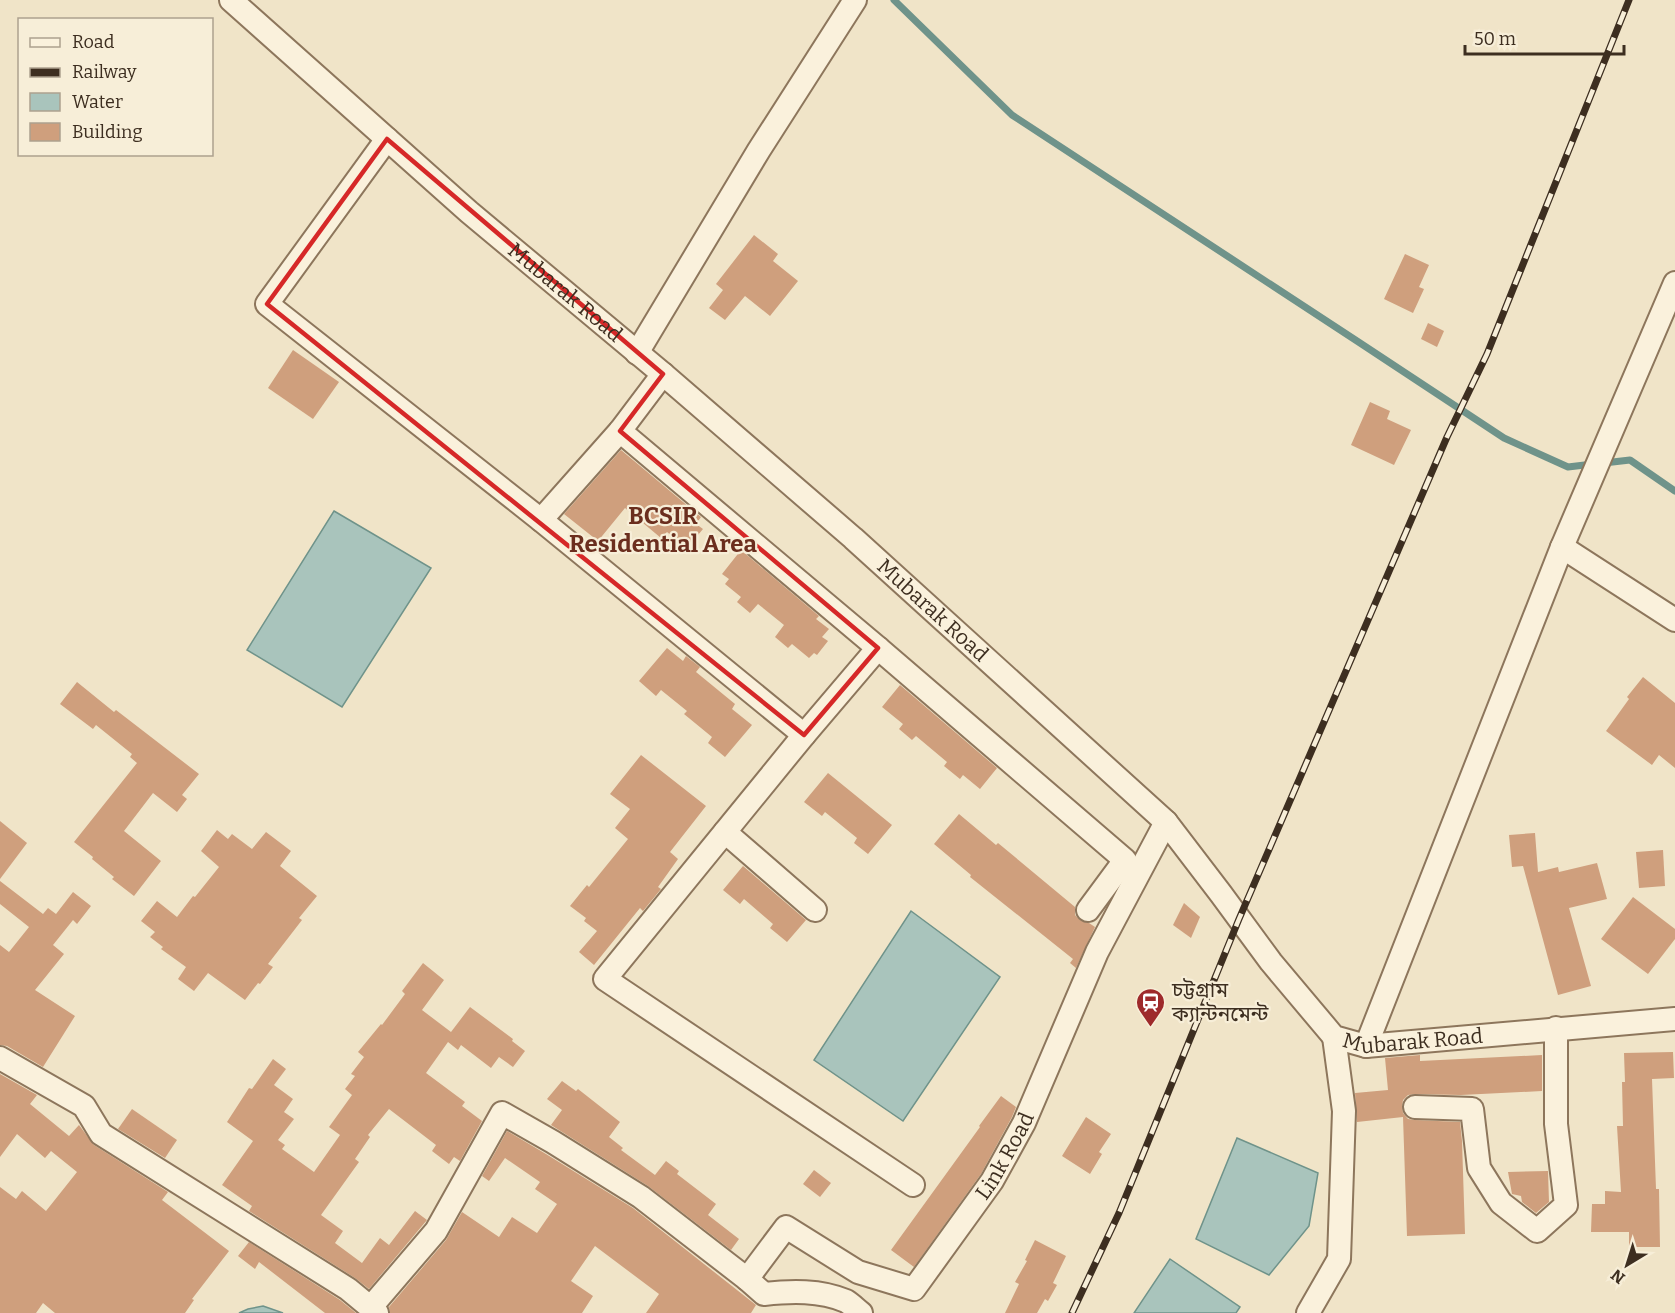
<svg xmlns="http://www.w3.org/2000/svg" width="1675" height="1313" font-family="Bitter,'Noto Sans Bengali',serif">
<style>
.water{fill:#a9c4bc;stroke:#6f938a;stroke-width:1.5}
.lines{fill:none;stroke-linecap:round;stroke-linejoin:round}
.stream{stroke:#6f938a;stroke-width:7}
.building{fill:#cf9f7d}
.minor-casing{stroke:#8d765c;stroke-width:26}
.minor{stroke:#faf1dc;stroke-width:22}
.rail-casing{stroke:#3d2e20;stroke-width:7}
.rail{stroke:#f7eed8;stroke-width:4.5;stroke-dasharray:14;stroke-linecap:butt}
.marked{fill:none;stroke:#d62828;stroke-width:4.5;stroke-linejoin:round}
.labels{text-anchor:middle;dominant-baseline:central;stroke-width:4.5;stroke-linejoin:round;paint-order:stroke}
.street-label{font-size:21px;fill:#3d2e20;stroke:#f7eed8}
.poi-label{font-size:21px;fill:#3d2e20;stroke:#f7eed8;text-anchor:start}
.quarter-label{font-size:24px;font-weight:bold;fill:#6b2e1e;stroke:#f7eed8}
</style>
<rect width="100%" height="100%" fill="#f0e4c8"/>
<g class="water">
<path d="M334,511L431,568L342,707L247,650Z"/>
<path d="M911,911L1000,977L903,1121L814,1060Z"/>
<path d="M1237,1138L1318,1173L1309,1226L1269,1275L1196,1239Z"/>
<path d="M1170,1259L1240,1307L1236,1313H1134Z"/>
<path d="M263,1306L283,1313H239L248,1309Z"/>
</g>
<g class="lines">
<g class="stream">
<path d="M894,0L1012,115L1357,341L1504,438L1568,467L1593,464"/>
<path d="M1604,463L1630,460L1675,491"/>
</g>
</g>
<g class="building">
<path d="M754,235L778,254L773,261L798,281L770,316L745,296L725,320L709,308L723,290L716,284Z"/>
<path d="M1405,254L1429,265L1419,287L1424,289L1413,313L1384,299Z"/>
<path d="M1428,323L1444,331L1437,347L1421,339Z"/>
<path d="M293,350L339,382L313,419L268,388Z"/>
<path d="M1370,402L1390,411L1387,419L1411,430L1394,465L1351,445Z"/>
<path d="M621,450L701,517L696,524L703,529L687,548L667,532L661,538L625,508L598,541L564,514Z"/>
<path d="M741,550L819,616L816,619L829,629L822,637L828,641L817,655L814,653L809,658L792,644L788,648L775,637L784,625L758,604L750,613L737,602L741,597L725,584L729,579L722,574Z"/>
<path d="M667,648L683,661L686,656L700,667L696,672L735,704L732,709L752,725L725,757L708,743L712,737L684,714L687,711L661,690L656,696L639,681Z"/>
<path d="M1643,677L1675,703V768L1659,755L1652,765L1606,731L1629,699L1627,697Z"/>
<path d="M77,682L114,712L116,710L199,774L182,795L187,799L177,812L153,793L124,831L161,861L134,896L112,879L114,877L92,859L93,857L74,842L137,763L130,757L132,754L96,725L93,729L60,704Z"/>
<path d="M900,685L997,768L980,789L963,775L960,779L944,766L947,762L916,736L912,740L899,729L903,724L882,707Z"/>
<path d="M641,755L706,806L670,852L678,859L658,887L661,889L643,911L640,908L594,965L579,952L597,931L584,921L586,918L570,906L587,885L589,887L628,839L615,828L630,809L610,794Z"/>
<path d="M828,773L892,825L868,854L854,843L857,838L825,812L822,816L804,802Z"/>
<path d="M959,814L996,845L998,843L1075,907V915L1080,920L1089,923L1095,927L1076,968L1070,963L1073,959L970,877L971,875L934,844Z"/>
<path d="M0,821L27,843L0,879Z"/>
<path d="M217,830L228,839L232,834L252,849L266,832L291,851L280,866L317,896L299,918L302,920L268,964L273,967L260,984L258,983L245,1000L208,973L194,991L178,979L186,967L161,949L163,947L150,937L155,932L141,921L157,901L177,917L193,896L195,897L219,867L201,851Z"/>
<path d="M1535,833L1538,872L1558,867L1559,872L1597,863L1607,899L1569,908L1591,986L1558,995L1523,866L1512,867L1509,835Z"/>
<path d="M1663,850L1665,886L1639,888L1636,852Z"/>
<path d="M743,866L806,920L787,942L770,928L773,924L744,899L740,904L723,890Z"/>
<path d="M0,881L43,914L48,908L56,914L73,892L91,906L77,924L73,920L53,945L64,954L35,990L75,1016L43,1067L7,1046L0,1045V945L9,952L29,927L0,904Z"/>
<path d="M1633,897L1675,929V939L1648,974L1601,939Z"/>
<path d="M1184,903L1200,917L1191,938L1173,925Z"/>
<path d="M423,963L444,980L422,1010L451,1032L470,1007L513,1039L512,1041L525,1051L513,1067L499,1057L491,1068L461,1045L458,1050L448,1042L426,1073L465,1102L462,1106L482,1121L460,1161L454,1157L449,1164L432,1151L436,1145L389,1109L368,1135L370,1137L355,1159L359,1162L321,1215L343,1231L335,1243L362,1263L380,1238L389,1245L415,1211L427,1220L369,1289L355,1278L249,1211L252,1206L222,1185L253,1141L227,1122L249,1088L252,1089L273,1059L286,1069L274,1085L293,1099L284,1112L294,1119L278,1140L285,1145L282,1149L314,1172L340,1135L329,1127L352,1095L345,1089L355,1076L351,1074L364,1057L358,1052L381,1024L382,1025L405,994L402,991Z"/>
<path d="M1673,1052L1674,1078L1652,1079L1656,1189H1659L1660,1247H1629V1232H1591L1592,1204H1605V1191L1621,1192L1617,1126H1623L1622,1082H1625L1624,1053Z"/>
<path d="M1420,1055V1061L1542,1055V1091L1461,1095L1415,1094L1408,1095L1403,1100L1402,1106L1403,1113L1408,1119L1415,1120L1460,1122L1462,1141L1465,1234L1407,1236L1403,1117L1357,1122L1355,1093L1388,1090L1385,1058Z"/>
<path d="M0,1074L37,1095L30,1104L69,1136L79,1125L94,1145L168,1192L162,1200L229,1251L192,1299L194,1300L185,1313H55L43,1303L36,1313H0V1187L16,1199L22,1191L46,1211L77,1172L51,1151L45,1158L17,1134L0,1157Z"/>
<path d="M562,1081L576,1091L578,1089L620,1122L609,1137L623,1148L621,1150L655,1175L666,1161L679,1171L677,1174L716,1204L708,1215L739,1239L731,1250L648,1186L551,1125L562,1110L547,1099Z"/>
<path d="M1001,1096L1016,1107L1012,1117L981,1174L914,1267L891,1250L980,1127L979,1126Z"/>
<path d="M132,1109L177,1140L165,1158L118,1129Z"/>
<path d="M1086,1117L1111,1134L1099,1152L1102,1154L1090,1174L1062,1156Z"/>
<path d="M507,1131L546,1154L633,1208L756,1305L751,1313H646L659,1294L595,1246L571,1281L593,1296L582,1313H390L389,1307L446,1240L462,1212L499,1237L512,1217L537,1233L557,1204L535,1189L540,1182L505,1158L489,1181L482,1176Z"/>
<path d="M814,1170L831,1183L820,1197L803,1184Z"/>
<path d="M1548,1171L1549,1202L1536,1213L1522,1202L1521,1196L1512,1194L1508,1172Z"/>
<path d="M1035,1240L1066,1256L1053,1283L1057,1285L1048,1301L1045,1299L1037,1313H1005L1019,1284L1015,1282L1027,1261L1025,1260Z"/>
<path d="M249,1242L340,1300L356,1313H325L259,1262L255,1269L238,1256Z"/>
</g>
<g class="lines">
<defs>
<g id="minor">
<path id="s1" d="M231,0L469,212L663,374L853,538L1166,822L1221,894L1271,962L1334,1037L1366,1046L1675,1019"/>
<path d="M387,139L267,304L541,520L804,735"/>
<path d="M637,353L759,150L855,0"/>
<path d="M620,431L878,648L1125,860L1088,910"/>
<path d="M541,520L620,431L663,374"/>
<path d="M1562,547L1675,620"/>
<path d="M878,648L804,735L605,979L913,1185"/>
<path d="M725,832L815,910"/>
<path d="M1366,1046L1562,547L1675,283"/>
<path d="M0,1058L84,1106L101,1134L348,1289L377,1313"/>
<path d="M1415,1107L1472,1109L1479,1168L1501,1203L1537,1231L1566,1205L1556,1124V1028"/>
<path id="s2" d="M747,1279L786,1227L858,1272L914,1289L992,1181L1024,1123L1097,952L1166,822"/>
<path d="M371,1307L436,1231L502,1113L553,1142L641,1197L747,1279L764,1294C791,1291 820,1290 846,1301C851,1304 856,1309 861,1313"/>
<path d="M1308,1313L1339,1259L1344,1111L1334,1037"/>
</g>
</defs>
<use href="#minor" class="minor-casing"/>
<use href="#minor" class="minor"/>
<defs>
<path id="rail" d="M1072,1313L1119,1213L1239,919L1447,437L1487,354L1629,0"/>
</defs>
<use href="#rail" class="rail-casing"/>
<use href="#rail" class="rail"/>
</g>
<path class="marked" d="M387,139L663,374L620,431L878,648L804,735L267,304Z"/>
<defs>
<symbol id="station-pin" viewBox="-11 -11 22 30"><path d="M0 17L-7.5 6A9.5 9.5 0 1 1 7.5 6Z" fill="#9e2a2b" stroke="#f7eed8"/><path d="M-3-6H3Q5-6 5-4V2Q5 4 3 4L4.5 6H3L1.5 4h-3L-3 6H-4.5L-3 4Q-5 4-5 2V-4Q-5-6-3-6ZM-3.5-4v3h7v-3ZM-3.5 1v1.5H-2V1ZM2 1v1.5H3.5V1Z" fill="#fff"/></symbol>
</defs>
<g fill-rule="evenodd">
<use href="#station-pin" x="1134" y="986" width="33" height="45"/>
</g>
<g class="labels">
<g class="street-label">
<text stroke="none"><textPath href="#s1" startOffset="444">Mubarak Road</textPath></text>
<text stroke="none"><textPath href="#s1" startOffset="930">Mubarak Road</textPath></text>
<text stroke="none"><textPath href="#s1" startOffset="1598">Mubarak Road</textPath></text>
<text stroke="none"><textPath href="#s2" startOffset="370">Link Road</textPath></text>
</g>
<g class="poi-label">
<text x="1172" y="990">চট্টগ্রাম<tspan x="1172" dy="24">ক্যান্টনমেন্ট</tspan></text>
</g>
<g class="quarter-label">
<text x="663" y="516">BCSIR<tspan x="663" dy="28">Residential Area</tspan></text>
</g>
</g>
<rect x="18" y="18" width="195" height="138" fill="#f7eed8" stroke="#ada18e" stroke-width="1.5"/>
<rect x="30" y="38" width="30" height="9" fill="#faf1dc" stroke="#ada18e" stroke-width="1.5"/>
<text x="72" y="48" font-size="18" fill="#3d2e20">Road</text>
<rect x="30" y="68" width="30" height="9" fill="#3d2e20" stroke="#ada18e" stroke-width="1.5"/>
<text x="72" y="78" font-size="18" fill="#3d2e20">Railway</text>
<rect x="30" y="93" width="30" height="18" fill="#a9c4bc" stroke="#ada18e" stroke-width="1.5"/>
<text x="72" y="108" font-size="18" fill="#3d2e20">Water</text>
<rect x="30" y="123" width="30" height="18" fill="#cf9f7d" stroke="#ada18e" stroke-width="1.5"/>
<text x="72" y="138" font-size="18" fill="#3d2e20">Building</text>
<g transform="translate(1627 1265) rotate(218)" stroke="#f7eed8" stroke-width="4.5" paint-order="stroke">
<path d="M0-4.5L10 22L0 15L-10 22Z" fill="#3d2e20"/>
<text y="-9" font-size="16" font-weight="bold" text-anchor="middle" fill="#3d2e20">N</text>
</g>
<path d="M1465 45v9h159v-9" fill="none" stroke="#3d2e20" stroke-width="3"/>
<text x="1474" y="45" font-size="18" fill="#3d2e20" stroke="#f7eed8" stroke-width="4.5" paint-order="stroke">50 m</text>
</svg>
